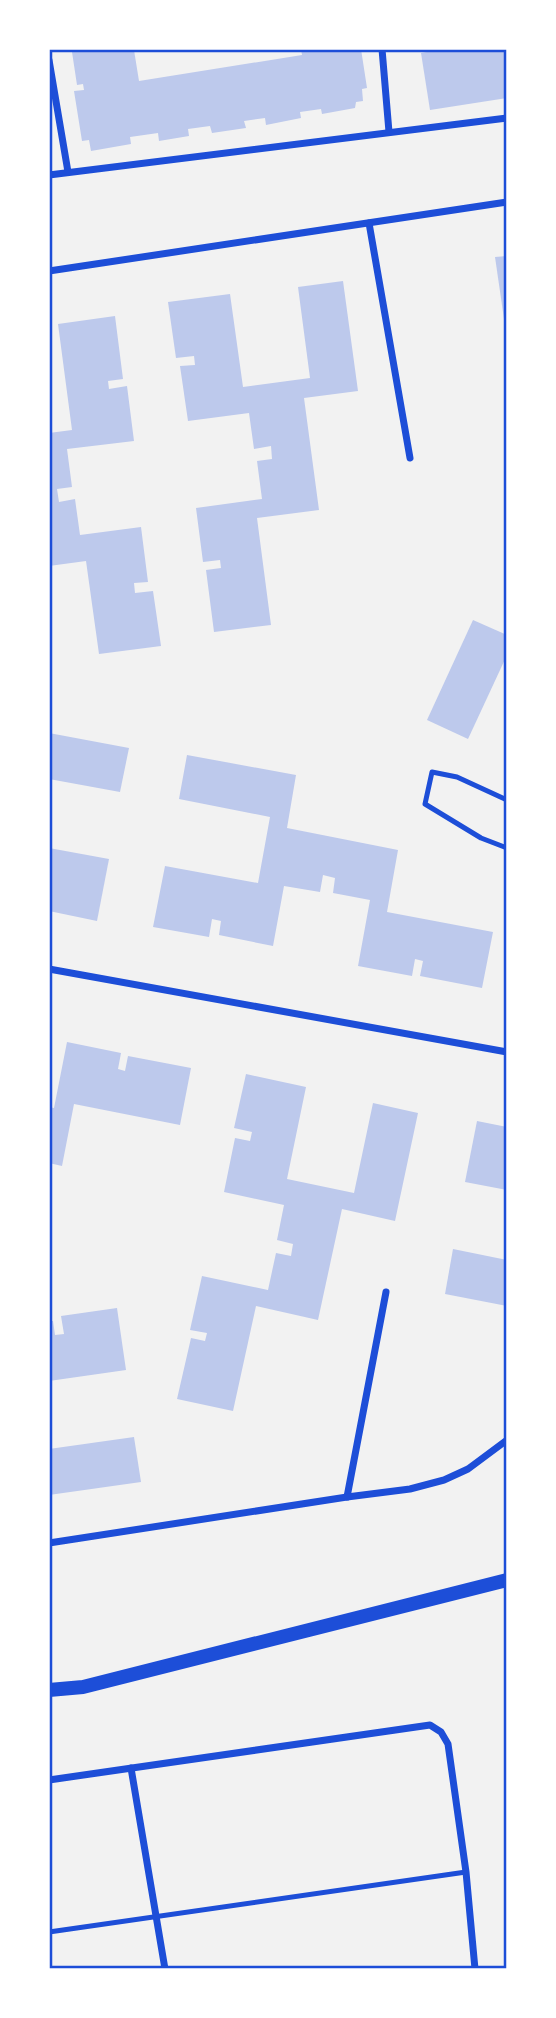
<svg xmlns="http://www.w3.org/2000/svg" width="556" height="2018" font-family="Raleway,sans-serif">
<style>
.building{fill:#bdc9ec}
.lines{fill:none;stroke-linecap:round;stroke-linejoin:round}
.service{stroke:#1d4ed8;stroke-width:5}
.minor{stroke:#1d4ed8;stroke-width:7}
.secondary{stroke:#1d4ed8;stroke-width:14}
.neatline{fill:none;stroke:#1d4ed8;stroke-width:2.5}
</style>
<rect width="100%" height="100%" fill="#f2f2f2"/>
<g class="building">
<path d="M75,49H120L121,52L134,50L139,81L302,55L301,49H361L367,88L362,89L363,101L356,102L355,108L322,114L321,109L300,112L301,118L266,125L265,118L244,121L246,128L212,133L210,126L188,129L189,136L159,141L158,133L130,137L131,144L91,151L89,140L82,141L74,91L84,90L83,84L77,85L72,52H75Z"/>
<path d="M444,49H507V98L430,110L421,53Z"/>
<path d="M507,256V319H504L495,257Z"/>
<path d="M343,281L358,391L304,398L319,510L257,518L271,625L214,632L206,570L221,568L220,560L203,562L196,508L262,499L257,461L272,459L271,446L254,449L249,413L188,421L180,366L195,365L194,356L176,358L168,302L230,294L243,387L310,378L298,287Z"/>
<path d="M115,316L123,379L108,381L109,389L127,386L134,441L67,449L72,487L57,489L59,502L75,499L80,535L141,527L148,582L134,583L135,593L153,591L161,646L99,654L86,561L49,566V433L72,430L58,324Z"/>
<path d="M473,620L507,635V655L468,739L427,720Z"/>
<path d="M49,733L129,748L120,792L49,779Z"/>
<path d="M187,755L296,775L287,828L398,850L387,912L493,932L482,988L420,976L423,961L415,959L412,976L358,966L370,900L333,893L335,878L323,875L320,892L284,886L273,946L219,935L221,921L212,919L209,937L153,927L165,866L258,883L270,817L179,799Z"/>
<path d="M49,848L109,859L97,921L49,911Z"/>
<path d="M67,1042L121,1053L118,1069L125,1071L128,1056L191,1068L180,1125L74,1104L62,1166L49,1163V1107L54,1108Z"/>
<path d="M246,1074L306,1087L287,1179L354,1193L373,1103L418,1113L395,1221L342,1209L318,1320L256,1306L233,1411L177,1399L191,1338L205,1341L207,1333L190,1330L202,1276L268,1290L276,1253L291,1256L293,1244L277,1240L284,1205L224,1192L235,1138L250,1141L252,1132L234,1128Z"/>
<path d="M477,1121L507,1127V1190L465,1182Z"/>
<path d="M453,1249L507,1260V1306L445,1294Z"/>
<path d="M117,1308L126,1370L49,1381V1321H53L55,1335L64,1334L61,1316Z"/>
<path d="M134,1437L141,1482L49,1495V1449Z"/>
</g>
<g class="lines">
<g class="service">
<path d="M507,800L457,777L432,772L425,804L481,838L507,848"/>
<path d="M49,1932L466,1872"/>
</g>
<g class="minor">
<path d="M382,49L389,132"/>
<path d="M49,60L68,172"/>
<path d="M49,175L507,118"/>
<path d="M369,223L410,458"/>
<path d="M49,271L507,202"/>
<path d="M49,969L507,1052"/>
<path d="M347,1497L386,1292"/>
<path d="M49,1543L347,1497L410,1489L444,1480L468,1469L507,1440"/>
<path d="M131,1768L165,1969"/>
<path d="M49,1780L430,1725L441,1732L448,1744L466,1872L475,1969"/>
</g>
<path class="secondary" d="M49,1690L83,1687L507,1580"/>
</g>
<rect width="556" height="2018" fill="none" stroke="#ffffff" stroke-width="102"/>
<rect x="51" y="51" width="454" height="1916" class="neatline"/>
</svg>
